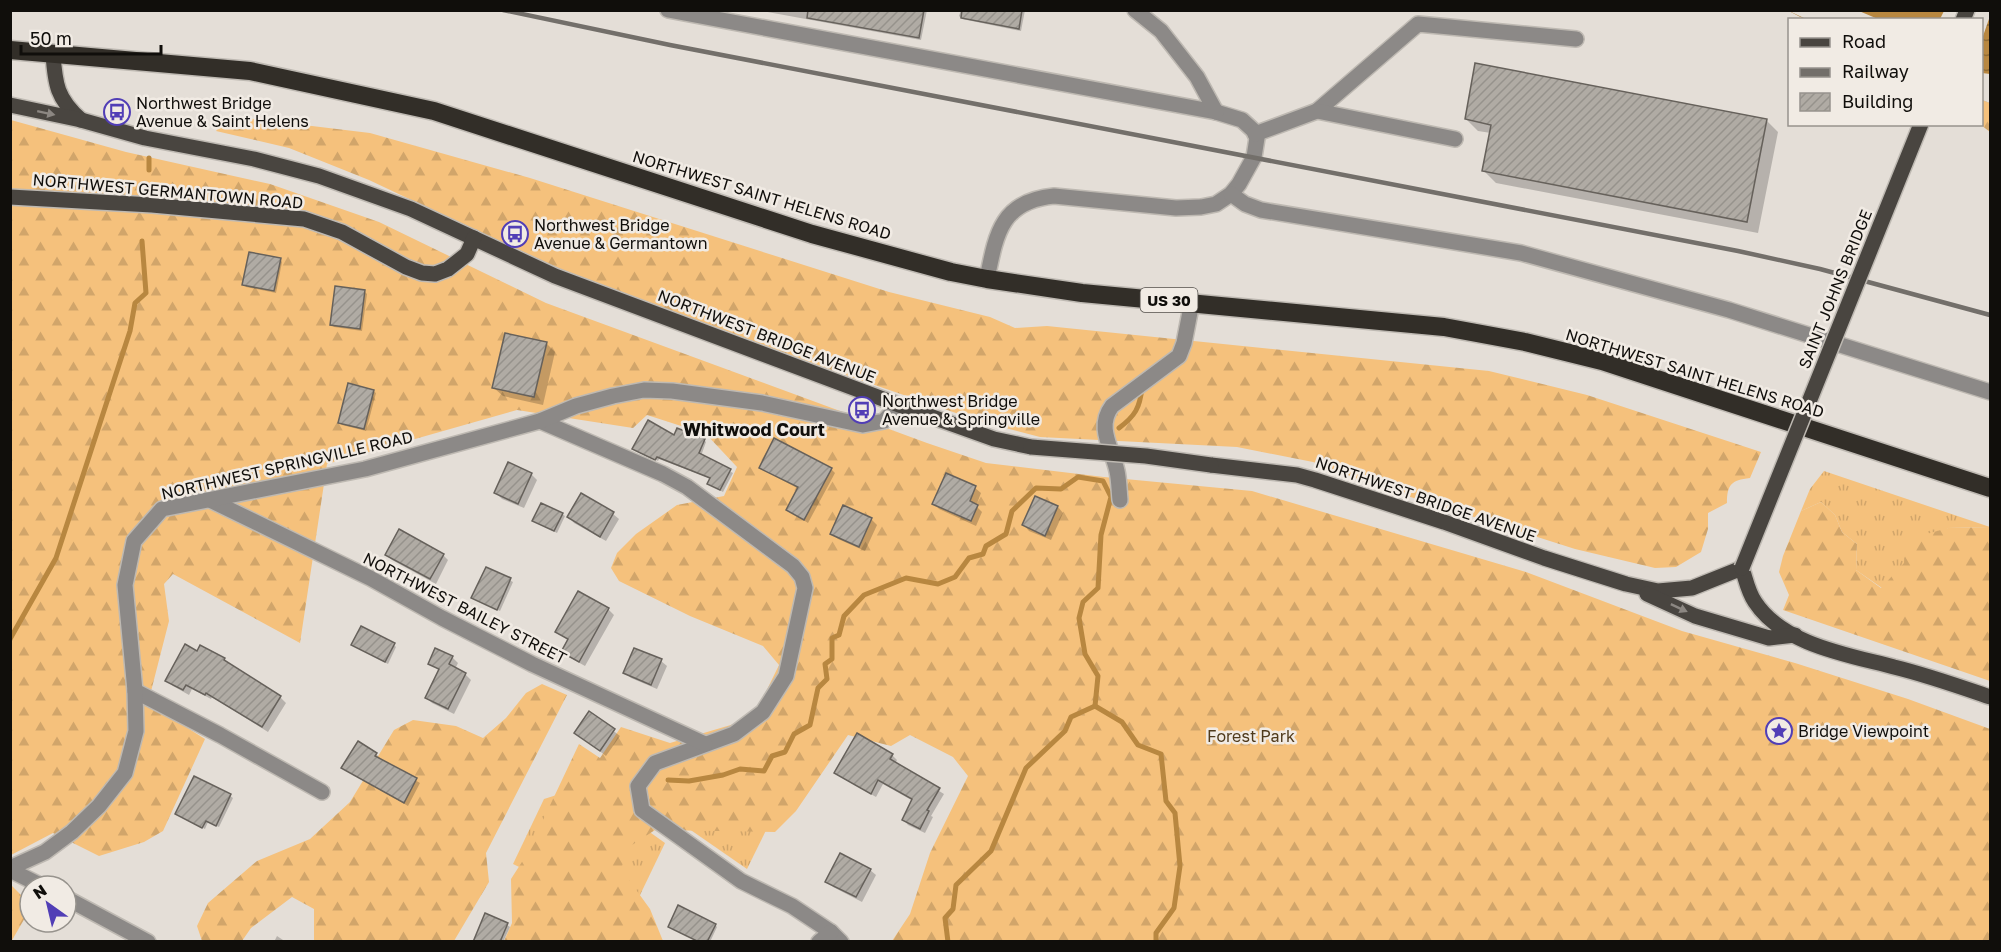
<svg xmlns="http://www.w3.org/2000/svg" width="2001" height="952" font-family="'Golos Text',sans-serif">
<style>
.grass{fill:url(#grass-tufts)}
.forest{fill:url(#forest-firs)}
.water{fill:url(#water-waves)}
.pier{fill:#e4ded7}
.shadow{fill:#0003}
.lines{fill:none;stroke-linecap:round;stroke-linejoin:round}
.stream{stroke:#b88740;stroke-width:5}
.building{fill:url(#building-hatch);stroke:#66615b;stroke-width:1.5}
.minor-casing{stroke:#beb9b2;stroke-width:18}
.major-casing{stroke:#beb9b2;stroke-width:18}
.highway-casing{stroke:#beb9b2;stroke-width:21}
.minor{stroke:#8c8987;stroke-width:15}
.major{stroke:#494540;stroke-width:15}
.highway{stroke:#322e28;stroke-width:18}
.rail{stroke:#736f6a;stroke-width:4.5}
.major-bridge-casing{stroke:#beb9b2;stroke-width:18;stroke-linecap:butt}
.major-bridge{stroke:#494540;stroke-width:15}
.oneway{fill:#8c8782}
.labels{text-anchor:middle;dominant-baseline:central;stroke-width:5;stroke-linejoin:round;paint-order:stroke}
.shield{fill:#f1ebe4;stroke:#54504c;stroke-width:1.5}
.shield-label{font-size:15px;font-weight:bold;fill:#100e0b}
.poi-label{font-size:16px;fill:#100e0b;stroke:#f1ebe4;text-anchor:start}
.street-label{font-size:16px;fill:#100e0b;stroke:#f1ebe4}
.park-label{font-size:16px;fill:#4f3a1b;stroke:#f1ebe4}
.neighbourhood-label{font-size:18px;font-weight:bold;fill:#100e0b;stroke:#f1ebe4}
</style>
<defs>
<pattern id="grass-tufts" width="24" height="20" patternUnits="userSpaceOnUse" patternTransform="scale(1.5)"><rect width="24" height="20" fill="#f5c17c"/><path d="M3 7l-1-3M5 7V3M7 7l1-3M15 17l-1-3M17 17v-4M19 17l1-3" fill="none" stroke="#d1a56a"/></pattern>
<pattern id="forest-firs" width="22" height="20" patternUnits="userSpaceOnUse" patternTransform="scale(1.5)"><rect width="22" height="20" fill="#f5c17c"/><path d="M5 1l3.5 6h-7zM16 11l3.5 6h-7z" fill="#d1a56a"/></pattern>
<pattern id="water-waves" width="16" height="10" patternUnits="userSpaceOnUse" patternTransform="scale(1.5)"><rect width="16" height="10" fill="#b88740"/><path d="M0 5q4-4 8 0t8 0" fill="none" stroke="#946d34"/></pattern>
<pattern id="building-hatch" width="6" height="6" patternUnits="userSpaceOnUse" patternTransform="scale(1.5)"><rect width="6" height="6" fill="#b0aba4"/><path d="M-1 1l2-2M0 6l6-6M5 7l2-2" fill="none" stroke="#96928c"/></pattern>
</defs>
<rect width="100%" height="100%" fill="#e4ded7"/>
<g class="grass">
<path d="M1824,471L1990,527L1948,528L1905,563L1882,588L1856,570L1857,544L1842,532L1835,515L1821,502L1801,511L1810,489Z"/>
<path d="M563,793L630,818L665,843L628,920L513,864L544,799Z"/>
<path d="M779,804L747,869L656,806Z"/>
</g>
<g class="forest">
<path d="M1982,100L1990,103V132L1981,125Z"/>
<path d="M229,116L370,133L530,178L889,292L990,317L1015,328L1047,326L1489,371L1587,395L1761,452L1750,478C1731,480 1727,485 1727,503L1708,513V529L1701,552L1676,567L1655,568L1575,549L1379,487L1313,462L1237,447L1040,437L982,422L837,372L560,270L369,180L289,148L216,131Z"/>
<path d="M11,120L126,152L270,184L379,222L546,303L927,443L986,463L1104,477L1252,491L1526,572L1682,631L1795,663L1908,699L1990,729V941H892L910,914L930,853L968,776L953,757L910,735L891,746L848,735L796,811L775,832L655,830L629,847L621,869L650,909L663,941H504L512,923L511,879L527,854L579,744L600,758L621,727L670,743L734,724L759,706L779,665L763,646L690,616L619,581L611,568L617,553L636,534L677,505L724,496L737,467L706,434L647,415L633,428L517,410L327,464L300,643L173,574L164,584L169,621L148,703L205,739L163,831L144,842L99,856L53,833L11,855Z"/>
<path d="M1821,502L1835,515L1842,532L1857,544L1856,570L1881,588L1904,563L1905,540L1948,528L1990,527V681L1783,610L1789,595L1779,572L1783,556L1801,511Z"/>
<path d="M542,684L567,695L486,853L489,882L454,941H314V909L292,897L251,928L242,941H202L197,926L208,903L257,861L310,839L350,802L394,730L413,720L456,726L483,738L506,718L526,693Z"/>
<path d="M10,884L26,900V916L11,942Z"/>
</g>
<path class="water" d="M1789,11H1990V103L1982,100V20H1806Z"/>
<g class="pier">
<path d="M1789,11H1859L1878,19H1806Z"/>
<path d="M1944,11H1990V16L1982,39V20L1940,19Z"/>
<path d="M1982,73L1990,74V103L1982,100Z"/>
</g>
<g class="shadow">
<path d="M756,10H927L921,40Z"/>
<path d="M961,10H1025L1021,31L962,19L959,16Z"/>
<path d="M1466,119L1766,120L1778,132L1758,233L1496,183L1484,171L1491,133L1478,131Z"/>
<path d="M280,259L282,262L276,293L246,287L244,284Z"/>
<path d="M365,292L367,294L362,331L334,327L332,325Z"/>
<path d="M546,343L555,352L543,405L503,396L494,388Z"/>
<path d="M373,391L376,393L366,431L342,425L339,422Z"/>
<path d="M675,437L704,440L706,442L701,456L733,473L723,492L712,486V479L659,459L658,461L633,449Z"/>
<path d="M761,467L831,469L835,473L808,523L788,510L799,489L765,471Z"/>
<path d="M531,474L537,480L524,508L502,499L496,493Z"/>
<path d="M975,488L981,493L976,506L982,512L976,526L939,509L934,503Z"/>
<path d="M581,495L613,514L619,519L606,541L574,523L569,517Z"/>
<path d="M1036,498L1058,507L1063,513L1051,540L1029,531L1024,525Z"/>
<path d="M562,514L565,516L557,533L534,521Z"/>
<path d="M871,519L877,525L865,551L838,539L832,534Z"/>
<path d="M387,555H443L448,560L436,584L392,560Z"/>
<path d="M486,569L513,582L500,611L473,598Z"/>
<path d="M608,609L614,615L585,666L569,657L563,652L569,641L557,632Z"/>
<path d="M394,645L396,647L388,664L355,647Z"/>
<path d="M452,657L458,663L455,669L465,674L471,680L454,714L432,703L427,698L440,671L429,663Z"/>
<path d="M224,659L229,665L280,697L286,703L268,732L212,697L211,699L192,689L189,695L173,686L167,680Z"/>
<path d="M661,661L667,666L657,689L631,678L625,673Z"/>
<path d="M590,713L620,736L606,756L576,733Z"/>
<path d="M376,754L380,758L379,759L420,783L408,806L343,768Z"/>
<path d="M892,755L897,760L895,764L944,794L931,816L933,817L925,833L908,825L904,820L913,801L883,784L876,797L841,777L836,772Z"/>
<path d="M230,796L233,798L219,827L208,822L205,829L177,814Z"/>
<path d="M870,870L876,875L862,902L833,887L827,881Z"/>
<path d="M507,925L510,927L503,942H476Z"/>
<path d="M715,925L717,927L710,942H698Z"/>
<path d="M277,936L286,942H274Z"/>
</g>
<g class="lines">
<g class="stream">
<path d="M149,158V170"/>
<path d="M1119,428C1135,416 1140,408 1142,387"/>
<path d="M10,639L56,558L130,331L135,303L146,293L142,241"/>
<path d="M1095,706L1122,722L1138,745L1161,754L1166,801L1175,813L1180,866L1174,908L1156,933V942"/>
<path d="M668,780L689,781L723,775L740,769L764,771L772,756L785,752L794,734L810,725L818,688L827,679L825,664L832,659V638L839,635L844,616L864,595L906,578L938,584L955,577L969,558L983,554L986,546L1006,534L1012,511L1036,488L1061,489L1078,477L1103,481L1111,497L1101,535L1098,588L1083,602L1079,618L1085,654L1098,676L1095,706"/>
<path d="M948,942L945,918L953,909L956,885L991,851L1026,768L1065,731L1071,717L1095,706"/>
</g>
</g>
<g class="building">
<path d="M808,10H924L919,38L807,18Z"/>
<path d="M962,10H1022L1019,29L961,18Z"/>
<path d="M1475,63L1767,119L1747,222L1482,171L1491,125L1465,119Z"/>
<path d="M249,252L281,258L274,291L242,285Z"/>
<path d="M335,286L365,290L360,329L330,325Z"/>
<path d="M505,333L547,342L534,397L492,388Z"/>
<path d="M348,383L374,390L364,429L338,423Z"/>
<path d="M648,420L674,435L677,428L705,439L699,453L731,469L720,490L707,484L710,478L657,457L655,460L632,449Z"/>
<path d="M774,438L832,468L804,520L786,510L798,487L759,468Z"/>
<path d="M508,462L532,473L518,504L494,493Z"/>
<path d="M946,473L976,486L970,501L978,505L971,521L932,504Z"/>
<path d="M581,493L614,512L600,537L567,517Z"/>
<path d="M1035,496L1058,506L1045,536L1022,525Z"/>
<path d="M541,503L563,513L554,531L532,521Z"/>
<path d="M843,505L872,518L859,547L830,534Z"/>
<path d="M399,529L444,554L430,579L385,555Z"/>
<path d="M486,567L511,578L497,610L471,598Z"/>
<path d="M578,591L609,608L579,662L561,652L568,639L555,632Z"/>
<path d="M361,626L395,643L385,662L351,645Z"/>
<path d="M185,644L197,651L200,645L225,658L224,660L281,696L262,727L206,693L205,695L186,685L183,690L165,681Z"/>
<path d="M435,648L453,656L449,664L466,673L448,709L425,698L439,669L428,664Z"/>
<path d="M634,648L662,659L651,685L623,673Z"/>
<path d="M589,711L615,729L600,751L574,733Z"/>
<path d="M857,733L893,754L890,759L940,788L927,810L929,811L920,829L902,820L912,799L878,780L871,794L834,773Z"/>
<path d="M358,741L377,753L375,756L417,778L404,803L341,768Z"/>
<path d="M194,776L231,794L216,826L206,821L202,828L175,814Z"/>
<path d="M840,853L871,869L856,897L825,882Z"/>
<path d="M678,905L716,924L707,942H699L668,927Z"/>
<path d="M485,913L508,923L500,942H473Z"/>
</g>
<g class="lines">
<defs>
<g id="minor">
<path d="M668,10L1216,112L1242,120L1254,131L1257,138L1254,157L1239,184L1231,194L1216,204L1201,207L1176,208L1054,196C1001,201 996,234 987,279"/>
<path d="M1135,10L1161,31L1197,77L1216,112"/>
<path d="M1317,111L1418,24L1576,39"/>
<path d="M1255,134L1317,111L1455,139"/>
<path d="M1231,194L1245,204L1261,210L1521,253L1729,310L1990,392"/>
<path d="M540,421L663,474L687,487L793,566L802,577L805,588L786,676L763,712L734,734L655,763L638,786L642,810L741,881L792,906L831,932L841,942"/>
<path d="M210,500L370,578L442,618L532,664L705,744"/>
<path d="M1120,500C1119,491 1119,480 1117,471C1112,448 1096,427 1112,406L1179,356L1184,343L1192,302"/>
<path d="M135,691L220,735L322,792"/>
<path d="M10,868L45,852L72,832L99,806L125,773L136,731L135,691L125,585L134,541L162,509L365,469L540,421L576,406L613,396L644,390L672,391L762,403L863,425L884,421L899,405"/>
<path d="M10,870L42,886"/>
<path d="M66,898L148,942"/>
<path d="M819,942L831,932"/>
</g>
<g id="major">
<path d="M1963,20L1967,10"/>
<path d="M53,54C55,84 57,99 81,120"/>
<path d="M10,105L81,120L145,138L254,159L319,176L411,209L555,276L899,405L994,439L1031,447"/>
<path d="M10,197L152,205L304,219L342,232L406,267L422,273L435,274L448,269L467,254L474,238"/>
<path d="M1211,465L1297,475L1315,480L1444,522L1544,558L1626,584L1658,591L1692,588L1742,568C1746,580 1748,592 1755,602C1783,645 1849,655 1894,667C1927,675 1958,686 1990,697"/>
<path d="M1647,594L1695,616L1769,638L1795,635"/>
</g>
<path id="highway" d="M10,50L250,71L434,111L812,234L951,272L987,279L1082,293L1444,327L1525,342L1602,361L1990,488"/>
</defs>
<use href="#minor" class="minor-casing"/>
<use href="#major" class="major-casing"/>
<use href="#highway" class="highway-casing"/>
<use href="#minor" class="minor"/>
<use href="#major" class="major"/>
<use href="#highway" class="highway"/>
<path class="rail" d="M503,10L670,45L1738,251L1820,269L1990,315"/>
<defs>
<g id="major-bridge">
<path d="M1031,447L1146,456L1211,465"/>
<path d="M1742,568L1921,124"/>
</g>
</defs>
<use href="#major-bridge" class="major-bridge-casing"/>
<use href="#major-bridge" class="major-bridge"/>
</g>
<defs><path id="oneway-solid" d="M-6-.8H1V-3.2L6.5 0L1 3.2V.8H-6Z" transform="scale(1.5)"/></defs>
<g class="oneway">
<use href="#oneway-solid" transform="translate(46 113) rotate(12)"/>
<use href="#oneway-solid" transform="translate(1679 608) rotate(25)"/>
</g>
<defs>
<symbol id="bus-ring" viewBox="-11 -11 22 22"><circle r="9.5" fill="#f1ebe4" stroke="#513eb6" stroke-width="1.5"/><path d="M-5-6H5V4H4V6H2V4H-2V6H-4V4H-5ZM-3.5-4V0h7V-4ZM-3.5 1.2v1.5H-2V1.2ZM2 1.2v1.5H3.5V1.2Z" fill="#513eb6"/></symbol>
<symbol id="sight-ring" viewBox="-11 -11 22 22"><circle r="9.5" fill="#f1ebe4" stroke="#513eb6" stroke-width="1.5"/><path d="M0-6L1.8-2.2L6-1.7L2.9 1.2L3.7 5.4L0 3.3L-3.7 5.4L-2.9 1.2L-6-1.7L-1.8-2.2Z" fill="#513eb6"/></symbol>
</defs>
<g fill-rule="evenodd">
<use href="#bus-ring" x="102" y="97" width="30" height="30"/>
<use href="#bus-ring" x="500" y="219" width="30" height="30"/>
<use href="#bus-ring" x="847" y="395" width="30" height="30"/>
<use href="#sight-ring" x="1764" y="716" width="30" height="30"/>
</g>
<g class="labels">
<rect class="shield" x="1140.5" y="288" width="57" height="24" rx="4.5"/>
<g class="shield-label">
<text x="1169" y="300">US 30</text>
</g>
<g class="poi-label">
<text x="136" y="103">Northwest Bridge<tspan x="136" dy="18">Avenue &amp; Saint Helens</tspan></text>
<text x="534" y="225">Northwest Bridge<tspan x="534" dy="18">Avenue &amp; Germantown</tspan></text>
<text x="882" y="401">Northwest Bridge<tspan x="882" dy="18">Avenue &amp; Springville</tspan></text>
<text x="1798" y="731">Bridge Viewpoint</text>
</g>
<g class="street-label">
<text transform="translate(168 191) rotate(5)">NORTHWEST GERMANTOWN ROAD</text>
<text transform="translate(762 195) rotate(17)">NORTHWEST SAINT HELENS ROAD</text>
<text transform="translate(1835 289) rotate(-68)">SAINT JOHNS BRIDGE</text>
<text transform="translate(767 336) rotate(21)">NORTHWEST BRIDGE AVENUE</text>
<text transform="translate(1695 373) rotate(17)">NORTHWEST SAINT HELENS ROAD</text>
<text transform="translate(287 465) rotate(-13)">NORTHWEST SPRINGVILLE ROAD</text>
<text transform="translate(1426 499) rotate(19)">NORTHWEST BRIDGE AVENUE</text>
<text transform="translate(465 608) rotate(27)">NORTHWEST BAILEY STREET</text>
</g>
<g class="park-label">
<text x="1251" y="736">Forest Park</text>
</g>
<g class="neighbourhood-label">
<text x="754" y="429">Whitwood Court</text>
</g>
</g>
<rect width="2001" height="952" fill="none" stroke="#100e0b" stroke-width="24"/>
<rect x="1788" y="18" width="195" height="108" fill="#f1ebe4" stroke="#97938d" stroke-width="1.5"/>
<rect x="1800" y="38" width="30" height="9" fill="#494540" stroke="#97938d" stroke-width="1.5"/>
<text x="1842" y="48" font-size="18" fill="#100e0b">Road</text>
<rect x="1800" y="68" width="30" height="9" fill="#736f6a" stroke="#97938d" stroke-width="1.5"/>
<text x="1842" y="78" font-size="18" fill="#100e0b">Railway</text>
<rect x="1800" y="93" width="30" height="18" fill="url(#building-hatch)" stroke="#97938d" stroke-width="1.5"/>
<text x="1842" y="108" font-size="18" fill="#100e0b">Building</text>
<g transform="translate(48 904) rotate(326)"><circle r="28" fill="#f1ebe4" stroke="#97938d" stroke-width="1.5"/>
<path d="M0-4.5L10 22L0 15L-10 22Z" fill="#513eb6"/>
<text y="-9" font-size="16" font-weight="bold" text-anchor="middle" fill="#100e0b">N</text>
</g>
<path d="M21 45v9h140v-9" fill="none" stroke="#100e0b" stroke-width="3"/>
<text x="30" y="45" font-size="18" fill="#100e0b" stroke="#f1ebe4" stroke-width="4.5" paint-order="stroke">50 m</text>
</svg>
